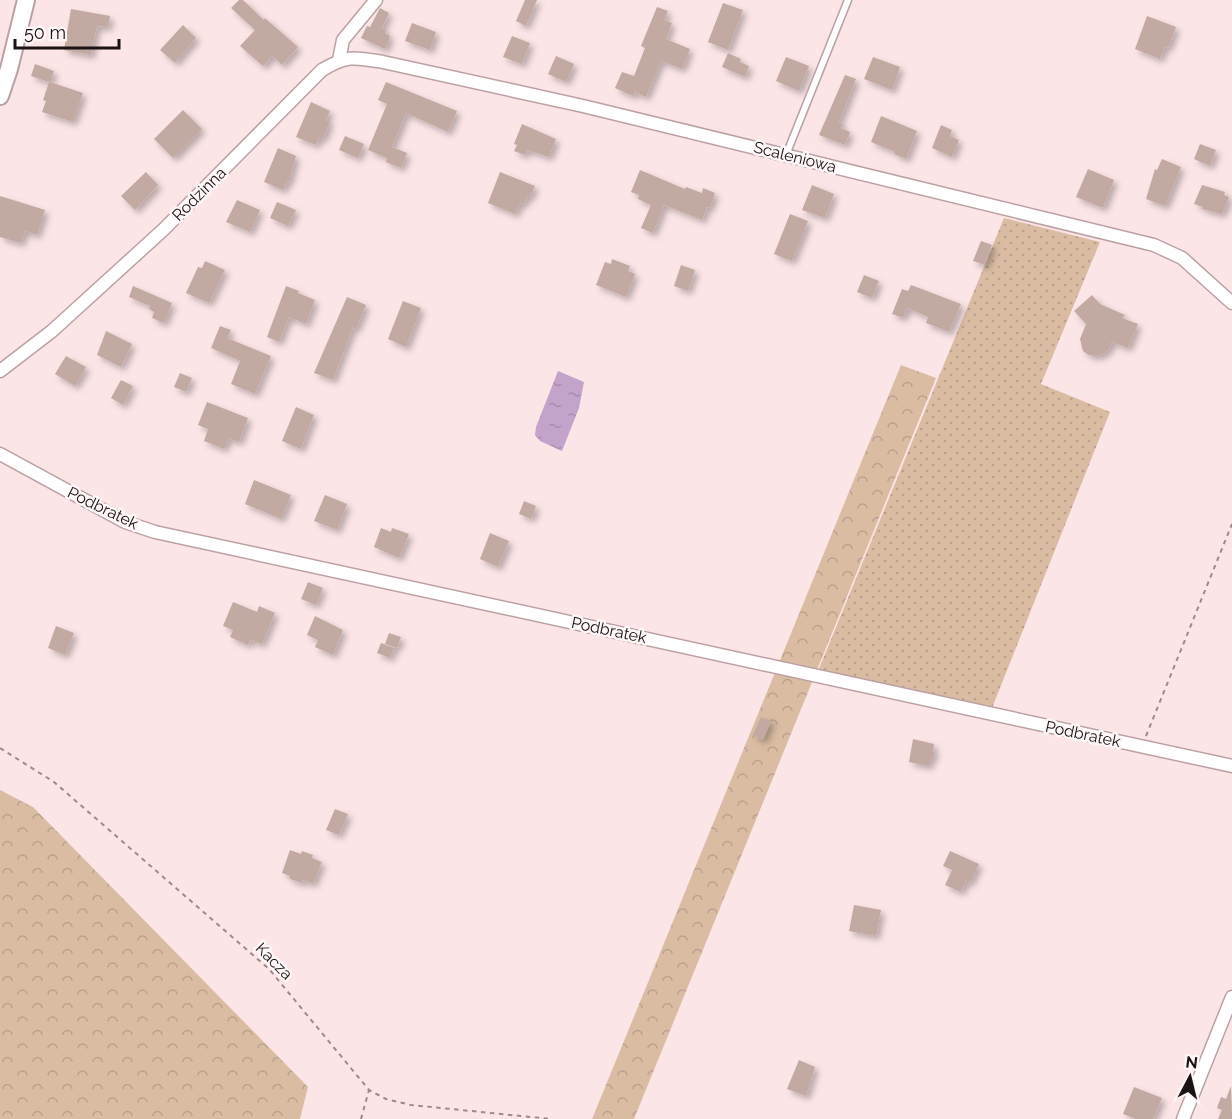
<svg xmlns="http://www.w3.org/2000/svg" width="1232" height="1119" font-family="Raleway,sans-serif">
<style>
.grass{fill:url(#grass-dots)}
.forest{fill:url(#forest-crowns)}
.water{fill:url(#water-ripples)}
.building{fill:#c2a9a2;filter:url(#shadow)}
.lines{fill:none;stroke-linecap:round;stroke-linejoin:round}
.lane-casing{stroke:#bca1a4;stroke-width:9}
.street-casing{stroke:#bca1a4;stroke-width:15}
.secondary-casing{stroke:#bca1a4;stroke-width:20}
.path{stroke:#9c8b8c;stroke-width:2;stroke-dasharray:4.5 4.5;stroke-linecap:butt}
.lane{stroke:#fff;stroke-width:6}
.street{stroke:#fff;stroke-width:12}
.secondary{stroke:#fff;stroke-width:16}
.labels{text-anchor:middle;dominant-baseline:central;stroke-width:5;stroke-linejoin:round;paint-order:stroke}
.street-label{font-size:16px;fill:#1b1213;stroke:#fdf7f7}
</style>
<defs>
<pattern id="grass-dots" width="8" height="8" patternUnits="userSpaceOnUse" patternTransform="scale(1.5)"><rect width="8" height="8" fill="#dabca3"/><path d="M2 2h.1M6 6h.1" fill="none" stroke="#baa18b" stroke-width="1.8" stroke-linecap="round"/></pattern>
<pattern id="forest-crowns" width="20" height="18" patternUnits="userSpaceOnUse" patternTransform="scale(1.5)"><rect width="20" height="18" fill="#dabca3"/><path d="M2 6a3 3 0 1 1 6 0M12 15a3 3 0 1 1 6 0" fill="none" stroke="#baa18b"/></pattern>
<pattern id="water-ripples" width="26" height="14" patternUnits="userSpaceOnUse" patternTransform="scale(1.5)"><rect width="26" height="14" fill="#c4a3cb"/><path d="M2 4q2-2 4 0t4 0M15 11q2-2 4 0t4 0" fill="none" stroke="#a88bad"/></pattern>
<filter id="shadow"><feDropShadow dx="4" dy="4" stdDeviation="3" flood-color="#0004"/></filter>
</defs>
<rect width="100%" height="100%" fill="#fce5e7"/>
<path class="grass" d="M1004,218L1100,242L1041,384L1110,412L992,708L818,671Z"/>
<g class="forest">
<path d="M901,365L936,378L634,1119H592Z"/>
<path d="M0,790L33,807L308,1087L300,1119H0Z"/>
</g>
<path class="water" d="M558,371L584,382L579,408L562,451L540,441L535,435L536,427Z"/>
<g class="building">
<path d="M239,0H243L264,20L265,18L298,47L282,65L272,56L263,66L240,46L255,30L231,8Z"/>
<path d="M525,0H537L526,26L516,21Z"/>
<path d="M723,3L743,10L728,50L708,42Z"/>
<path d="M657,7L668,11L664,20L672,23L666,39L690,49L682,69L661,61L646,97L635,92L633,96L615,88L622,72L634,76L645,48L641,46Z"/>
<path d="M380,8L389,13L382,28L386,30L385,33L390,36L385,49L361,38L367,26L370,27Z"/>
<path d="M71,9L110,16L108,27L97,26L91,55L64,50Z"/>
<path d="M1147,16L1176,27L1168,48L1165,46L1160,59L1135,49Z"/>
<path d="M412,23L436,32L430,50L405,41Z"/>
<path d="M183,25L196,38L175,63L160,50Z"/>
<path d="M512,36L530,43L522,64L503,57Z"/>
<path d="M728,53L741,59L740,62L749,66L745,77L722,67Z"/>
<path d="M556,56L574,64L566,82L548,74Z"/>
<path d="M786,57L809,66L799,91L776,81Z"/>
<path d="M873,57L900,67L892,90L864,79Z"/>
<path d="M35,64L54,71L50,82L83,93L73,122L42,112L46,101L43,100L49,82L31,76Z"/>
<path d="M845,75L856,79L839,122L843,124L841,128L850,132L845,145L819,135Z"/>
<path d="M386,82L457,111L448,132L406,113L392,147L407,153L401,168L386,162L387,158L368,150L387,104L378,100Z"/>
<path d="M311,102L330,111L326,120L330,122L323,139L319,137L316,145L296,137Z"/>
<path d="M183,110L202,129L173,158L154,139Z"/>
<path d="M881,116L917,131L906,159L894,154L895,152L871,142Z"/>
<path d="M522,124L556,139L549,157L527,150L525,155L514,151L517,145L514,144Z"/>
<path d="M941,125L952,130L950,136L959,140L952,157L932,148Z"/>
<path d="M345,136L364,144L358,158L339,150Z"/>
<path d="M1200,144L1216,150L1210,166L1194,159Z"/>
<path d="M278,148L296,156L289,182L287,181L283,190L264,182Z"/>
<path d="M1162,159L1181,167L1165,206L1146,199L1155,169L1157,170Z"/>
<path d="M1088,169L1114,180L1103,208L1076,197Z"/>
<path d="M640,170L685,189L686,187L702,193L703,188L715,193L710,208L707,207L702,220L664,205L653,233L641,228L651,205L638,199L639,195L631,192Z"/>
<path d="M146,172L158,185L135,210L121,196Z"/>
<path d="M500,172L535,186L530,197L527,196L524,204L520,203L515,214L488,203Z"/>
<path d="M812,185L834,194L825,218L802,210Z"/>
<path d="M1202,185L1225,192L1224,195L1229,197L1222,214L1202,209L1203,207L1194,204Z"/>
<path d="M0,196L45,210L37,235L25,231L21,243L0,237Z"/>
<path d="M237,200L260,210L250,232L226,222Z"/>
<path d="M277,202L296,210L288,226L270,218Z"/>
<path d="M790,214L808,221L792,261L774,254Z"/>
<path d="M981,241L992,245L985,265L973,261Z"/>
<path d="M612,259L630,266L628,271L635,274L626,297L596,285L605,262L611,264Z"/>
<path d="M205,261L225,270L209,303L186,293L198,267L202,268Z"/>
<path d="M681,265L695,270L688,291L674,286Z"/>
<path d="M864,275L879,281L872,298L857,292Z"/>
<path d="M911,285L961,304L949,332L926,323L928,317L907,308L903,318L892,314L902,289L908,291Z"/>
<path d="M133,286L172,303L164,323L152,318L154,312L149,309L150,306L129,297Z"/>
<path d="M286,286L299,291L298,293L315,300L306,324L289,317L279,342L267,337Z"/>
<path d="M1092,295L1100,304L1125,315L1122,318L1138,324L1128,348L1112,342L1109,349L1103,354L1096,356L1089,355L1083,351L1080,339L1086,324L1074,311Z"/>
<path d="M347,297L366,305L356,329L353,327L333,380L314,373Z"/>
<path d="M403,301L421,308L406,347L388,339Z"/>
<path d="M220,326L231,330L227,338L271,356L255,394L231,384L240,361L211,348Z"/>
<path d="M106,331L132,344L121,367L97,355Z"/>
<path d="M66,356L86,367L75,386L55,374Z"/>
<path d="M180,373L192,378L186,392L174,387Z"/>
<path d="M121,380L133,386L123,405L111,398Z"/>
<path d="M207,402L248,418L239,442L228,438L224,449L204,441L208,429L198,425Z"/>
<path d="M296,407L314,415L301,449L282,441Z"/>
<path d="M254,480L291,495L281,519L245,504Z"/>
<path d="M325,495L347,504L337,530L314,521Z"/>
<path d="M524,501L536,506L531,519L519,514Z"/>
<path d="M381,528L391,532L392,528L409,534L399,558L374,547Z"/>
<path d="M490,533L509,541L498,567L480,559Z"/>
<path d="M308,582L323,588L316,605L301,599Z"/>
<path d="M233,602L257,612L259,606L275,613L262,644L250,640L248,645L230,637L233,630L223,626Z"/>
<path d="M315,616L343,630L333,655L315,647L318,640L307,635Z"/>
<path d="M56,626L74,633L65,655L48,648Z"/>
<path d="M389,633L401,637L397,648L385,644Z"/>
<path d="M381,643L394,648L390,658L377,653Z"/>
<path d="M761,717L771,721L763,740L753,735Z"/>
<path d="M913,739L934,744L933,751L935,756L931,758L929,766L909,762Z"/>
<path d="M335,809L348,814L339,835L326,830Z"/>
<path d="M290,850L301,854L302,851L313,855L312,858L322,862L313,884L303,880L302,883L290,879V876L282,873Z"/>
<path d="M950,851L979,864L970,883L966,881L961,892L945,885L952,870L943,866Z"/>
<path d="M854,905L881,910L876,936L849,931Z"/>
<path d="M799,1060L815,1067L806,1096L787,1089Z"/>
<path d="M1231,1086L1232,1119H1218L1222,1110L1217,1108L1221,1097L1226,1099Z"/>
<path d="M1134,1087L1162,1098L1153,1119H1136L1123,1114Z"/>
</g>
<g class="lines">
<defs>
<path id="lane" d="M786,155L848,0"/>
<g id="street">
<path d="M339,60L343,40L376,0"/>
<path d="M0,371L52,331L163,230L322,70C347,55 354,57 383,62L583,106L1154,245L1182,258L1232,303"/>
<path d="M0,454L125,522L155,532L1232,766"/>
<path d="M1183,1119L1232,997"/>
</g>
<path id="secondary" d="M0,96L9,69L26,0"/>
</defs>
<use href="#lane" class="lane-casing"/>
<use href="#street" class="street-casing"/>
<use href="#secondary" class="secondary-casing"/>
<g class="path">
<path d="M1146,736L1232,524"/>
<path d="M0,748L54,782L269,969L369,1090L386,1099L411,1105L551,1119"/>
<path d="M361,1119L369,1090"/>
</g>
<use href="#lane" class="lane"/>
<use href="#street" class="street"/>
<use href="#secondary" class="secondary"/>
</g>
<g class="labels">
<g class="street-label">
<text transform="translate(795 157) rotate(14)">Scaleniowa</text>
<text transform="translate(199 194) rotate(-45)">Rodzinna</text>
<text transform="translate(103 508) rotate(26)">Podbratek</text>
<text transform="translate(609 630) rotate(12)">Podbratek</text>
<text transform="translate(1083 734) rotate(12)">Podbratek</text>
<text transform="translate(274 961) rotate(45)">Kacza</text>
</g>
</g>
<g transform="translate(1190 1077) rotate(7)" stroke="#fdf7f7" stroke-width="4.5" paint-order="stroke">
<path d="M0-4.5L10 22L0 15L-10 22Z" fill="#1b1213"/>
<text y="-9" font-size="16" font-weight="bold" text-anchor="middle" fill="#1b1213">N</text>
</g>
<path d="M15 39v9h104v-9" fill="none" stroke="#1b1213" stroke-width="3"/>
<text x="24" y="39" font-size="18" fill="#1b1213" stroke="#fdf7f7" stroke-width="4.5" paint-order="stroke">50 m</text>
</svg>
